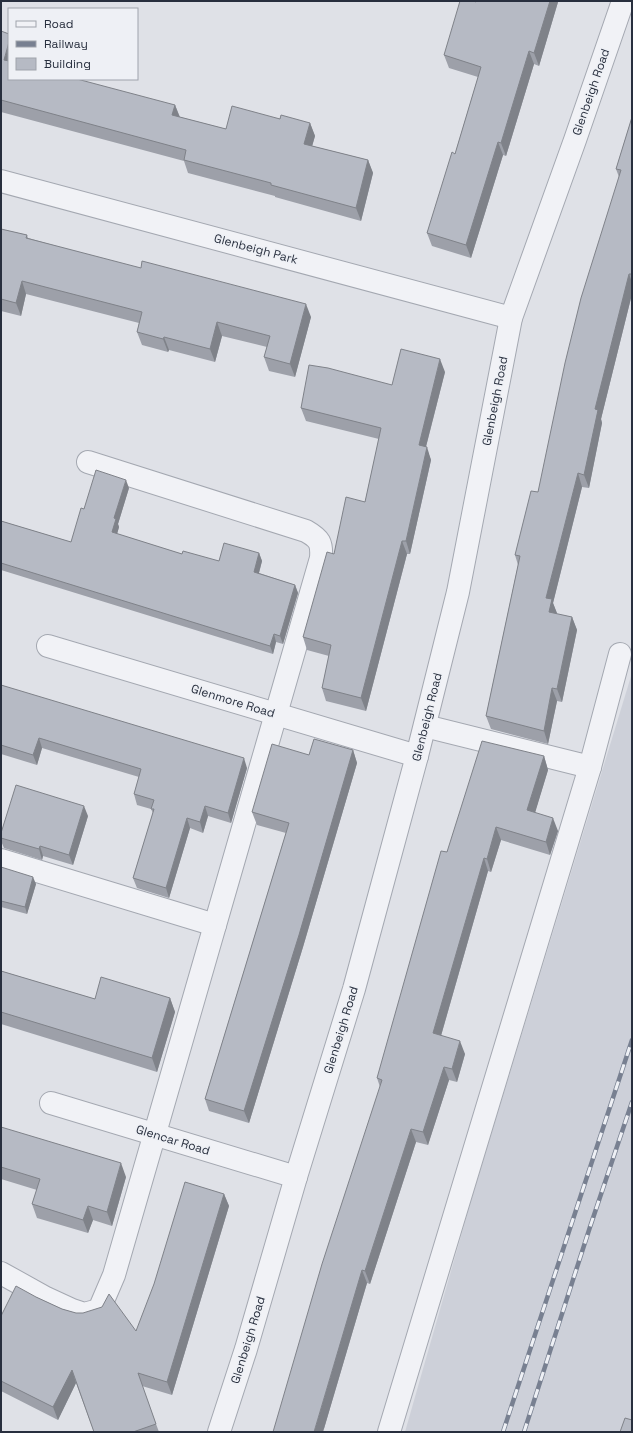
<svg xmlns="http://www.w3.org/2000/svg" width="633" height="1433" font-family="'Space Grotesk',sans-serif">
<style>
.built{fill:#cdd0d9}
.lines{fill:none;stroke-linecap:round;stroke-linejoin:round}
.minor-casing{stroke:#a4a8b1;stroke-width:24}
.minor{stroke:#f1f2f6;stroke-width:22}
.rail-casing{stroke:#788091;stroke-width:4.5}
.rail{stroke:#eef0f5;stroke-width:3;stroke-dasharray:9;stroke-linecap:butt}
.wall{fill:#9da0a9}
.shaded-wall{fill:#7f8289}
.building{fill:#b6bac4;stroke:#7f8289}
.labels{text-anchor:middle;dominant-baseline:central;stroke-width:3;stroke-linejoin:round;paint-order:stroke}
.street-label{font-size:12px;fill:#282f3e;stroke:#eef0f5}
</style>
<rect width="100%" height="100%" fill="#dfe1e7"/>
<path class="built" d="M632,673V1419L627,1432H405L473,1194Z"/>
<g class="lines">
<defs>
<g id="minor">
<path d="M1,181L511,318"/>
<path d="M48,646L417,756"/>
<path d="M425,726L590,767"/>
<path d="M1,860L215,925"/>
<path d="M51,1103L296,1177"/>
<path d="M1,1273L46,1298L72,1310L84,1314L99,1310L114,1275L321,558C322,543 320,539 306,531L88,462"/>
<path d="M219,1432L246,1349L296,1177L354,989L417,756L458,592L511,318L575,140L623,1"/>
<path d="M389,1432L590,767L620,654"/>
</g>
</defs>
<use href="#minor" class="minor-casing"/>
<use href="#minor" class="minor"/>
<defs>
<g id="rail">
<path d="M503,1432L632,1040"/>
<path d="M524,1432L590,1227L632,1102"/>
</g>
</defs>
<use href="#rail" class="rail-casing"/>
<use href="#rail" class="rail"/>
</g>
<g class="wall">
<path d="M476,2H558L539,66L534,64L506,156L503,155L471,258L432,246L427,233L455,154L478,77L449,68L444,55Z"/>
<path d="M1,31L9,79L175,105L180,117L226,129L280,119L310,123L315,136L312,146L368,160L373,173L361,221L275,197V196L188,173L184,161L1,112Z"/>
<path d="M632,117V294L601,419L602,423L589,488L582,487L553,603L557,614L572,617L577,630L562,702L557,701L548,744L491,729L486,716L518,565L515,555L538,492L619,177L616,169Z"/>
<path d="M1,229L27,235L28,238L311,317L295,377L269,371L264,357L267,347L222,336L215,362L169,350L168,352L142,345L137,332L139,323L26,294L21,316L1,311Z"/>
<path d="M445,372L426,447L431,460L410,554H407L366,711L326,701L322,688L329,656L307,650L303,637L334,554L365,502L379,439L306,421L301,408L392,385Z"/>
<path d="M129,488L118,524L119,527L117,534L182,554L219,561L259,553L262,561L259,573L295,585L298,593L283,644L276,642L273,654L1,570V521L71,542L84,509Z"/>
<path d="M1,685L247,768L231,823L208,816L203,833L190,828L169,898L137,888L133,878L153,813L151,809L137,805L134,794L139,777L42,748L37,765L1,754Z"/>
<path d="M353,750L357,763L303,947L249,1123L209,1111L205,1099L286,833L257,825L252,812L309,755Z"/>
<path d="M544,756L548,770L535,812L558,831L550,855L501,840L491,872L488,871L441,1036L465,1054L457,1082L449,1080L428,1145L416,1142L370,1284L367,1283L323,1432L380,1087L377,1078L447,852Z"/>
<path d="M88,816L73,865L43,856L42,860L4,848L1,841V838Z"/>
<path d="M1,867L36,884L27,914L1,907Z"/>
<path d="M1,971L95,999L170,998L175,1012L157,1072L1,1024Z"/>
<path d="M1,1127L126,1177L112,1226L93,1220L88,1233L37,1218L32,1204L37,1190L1,1179Z"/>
<path d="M224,1194L229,1206L172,1395L142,1386L159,1432H94L76,1383L58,1420L1,1391V1316L36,1297L62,1309L136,1331Z"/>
</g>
<g class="shaded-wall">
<path d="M550,1H558V2L539,66L534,53Z"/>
<path d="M9,42V73L4,60Z"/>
<path d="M529,51L534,64L506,156L501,143Z"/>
<path d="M175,105L180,118L172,115Z"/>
<path d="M310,123L315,136L309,157L304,144Z"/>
<path d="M498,142L503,155L471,258L466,245Z"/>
<path d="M368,160L373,173L361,221L356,208Z"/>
<path d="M629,274L632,282V294L601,419L602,423L589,488L584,475L595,409Z"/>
<path d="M22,281L26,294L21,316L16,303Z"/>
<path d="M306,304L311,317L295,377L290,364Z"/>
<path d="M217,322L222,336L215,362L210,349Z"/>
<path d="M164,337L169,350L168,352L163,339Z"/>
<path d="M440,359L445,372L423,458L419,445Z"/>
<path d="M427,447L431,460L410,554L406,541Z"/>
<path d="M578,473L582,487L553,603L557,613L554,625L549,612L546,598Z"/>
<path d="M126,480L129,488L118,524L119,527L115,541L112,532L114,518Z"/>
<path d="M402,541L407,554L366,711L361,698Z"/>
<path d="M259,553L262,561L257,580L254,572Z"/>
<path d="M295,585L298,593L283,644L280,636Z"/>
<path d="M572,617L577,630L562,702L557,689Z"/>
<path d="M274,634L276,642L273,654L270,646Z"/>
<path d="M552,688L557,701L548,744L544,731Z"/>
<path d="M39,738L42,748L37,765L33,755Z"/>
<path d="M353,750L357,763L303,947L249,1123L244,1111Z"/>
<path d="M544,756L548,770L532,823L527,810Z"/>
<path d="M244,758L247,768L231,823L228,813Z"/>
<path d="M84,806L88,816L73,865L69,855Z"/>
<path d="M205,806L208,816L203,833L200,822Z"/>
<path d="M187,818L190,828L169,898L166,888Z"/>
<path d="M553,818L558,831L550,855L546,842Z"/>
<path d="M496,827L501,840L491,872L487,859Z"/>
<path d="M40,846L43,856L42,860L39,849Z"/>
<path d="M484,858L488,871L438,1046L433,1033Z"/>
<path d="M33,877L36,884L27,914L25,907Z"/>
<path d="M170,998L175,1012L157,1072L152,1058Z"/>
<path d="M460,1041L465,1054L457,1082L452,1069Z"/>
<path d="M444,1067L449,1080L428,1145L423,1132Z"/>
<path d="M411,1129L416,1142L370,1284L365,1271Z"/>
<path d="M121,1163L126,1177L112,1226L107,1212Z"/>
<path d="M224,1194L229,1206L172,1395L167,1382Z"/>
<path d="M88,1206L93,1220L88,1233L83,1220Z"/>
<path d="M362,1270L367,1283L323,1432H314Z"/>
<path d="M72,1370L76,1383L58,1420L53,1407Z"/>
</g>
<g class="building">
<path d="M460,1H474L476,2V1H550L534,53L529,51L501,143L498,142L466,245L427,233L452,152L455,154L481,67L444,55Z"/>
<path d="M1,31L9,34V42L4,60L9,61V79H77L175,105L172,115L226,129L232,106L280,119L281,115L310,123L304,144L368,160L356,208L271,185V183L184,160L186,150L1,100Z"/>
<path d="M632,117V274H629L595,409L598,410L584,475L578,473L546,598L552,599L549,612L572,617L557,689L552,688L544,731L486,716L520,556L515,555L531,491L538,492L565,363L581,298L621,170L616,169Z"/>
<path d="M1,229L27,235L26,238L141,268L142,261L306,304L290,364L264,357L270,336L217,322L210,349L164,337L163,339L137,332L142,312L22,281L16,303L1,299Z"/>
<path d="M401,349L440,359L419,445L427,447L406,541H402L361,698L322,688L331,645L303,637L327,552L334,554L346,497L365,502L381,428L301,408L309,365L328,368L392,385Z"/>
<path d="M96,470L126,480L114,518L116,519L112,532L182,554L183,551L219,561L224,543L259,553L254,572L295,585L280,636L274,634L270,646L1,563V521L71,542L81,508L84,509Z"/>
<path d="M1,685L244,758L228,813L205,806L200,822L187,818L166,888L133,878L154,809H151L154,800L134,794L141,769L39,738L33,755L1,745Z"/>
<path d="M314,739L353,750L299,935L244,1111L205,1099L289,823L252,812L272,744L309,755Z"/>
<path d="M482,741L544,756L527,810L553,818L546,842L496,827L487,859L484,858L433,1033L460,1041L452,1069L444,1067L423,1132L411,1129L365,1271L362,1270L314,1432H273L322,1264L382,1080L377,1078L441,851L447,852Z"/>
<path d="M16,785L84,806L69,855L40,846L39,849L1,838V833Z"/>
<path d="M1,867L33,877L25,907L1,901Z"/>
<path d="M1,971L95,999L101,977L170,998L152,1058L1,1012Z"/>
<path d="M1,1127L121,1163L107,1212L88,1206L83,1220L32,1204L40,1179L1,1167Z"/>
<path d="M185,1182L224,1194L167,1382L138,1373L156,1424L133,1432H94L72,1370L53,1407L1,1381V1316L16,1286L36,1297L62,1309L76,1313H83L102,1307L109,1294L136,1331L154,1284Z"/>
<path d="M625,1418L632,1420V1432H620Z"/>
</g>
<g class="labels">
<g class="street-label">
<text transform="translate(591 92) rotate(-71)">Glenbeigh Road</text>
<text transform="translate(256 249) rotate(15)">Glenbeigh Park</text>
<text transform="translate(495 401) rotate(-79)">Glenbeigh Road</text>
<text transform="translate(233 701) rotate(17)">Glenmore Road</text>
<text transform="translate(427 717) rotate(-76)">Glenbeigh Road</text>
<text transform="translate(341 1030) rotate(-73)">Glenbeigh Road</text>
<text transform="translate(173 1140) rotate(17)">Glencar Road</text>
<text transform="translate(248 1340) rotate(-73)">Glenbeigh Road</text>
</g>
</g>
<rect width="633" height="1433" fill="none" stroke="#282f3e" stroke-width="4"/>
<rect x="8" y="8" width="130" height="72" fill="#eef0f5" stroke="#9fa3ac"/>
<rect x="16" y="21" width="20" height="6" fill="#f1f2f6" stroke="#9fa3ac"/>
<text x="44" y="28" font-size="12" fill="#282f3e">Road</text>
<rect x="16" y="41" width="20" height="6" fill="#788091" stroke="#9fa3ac"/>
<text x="44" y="48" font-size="12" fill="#282f3e">Railway</text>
<rect x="16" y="58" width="20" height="12" fill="#b6bac4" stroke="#9fa3ac"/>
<text x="44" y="68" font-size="12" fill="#282f3e">Building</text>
</svg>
